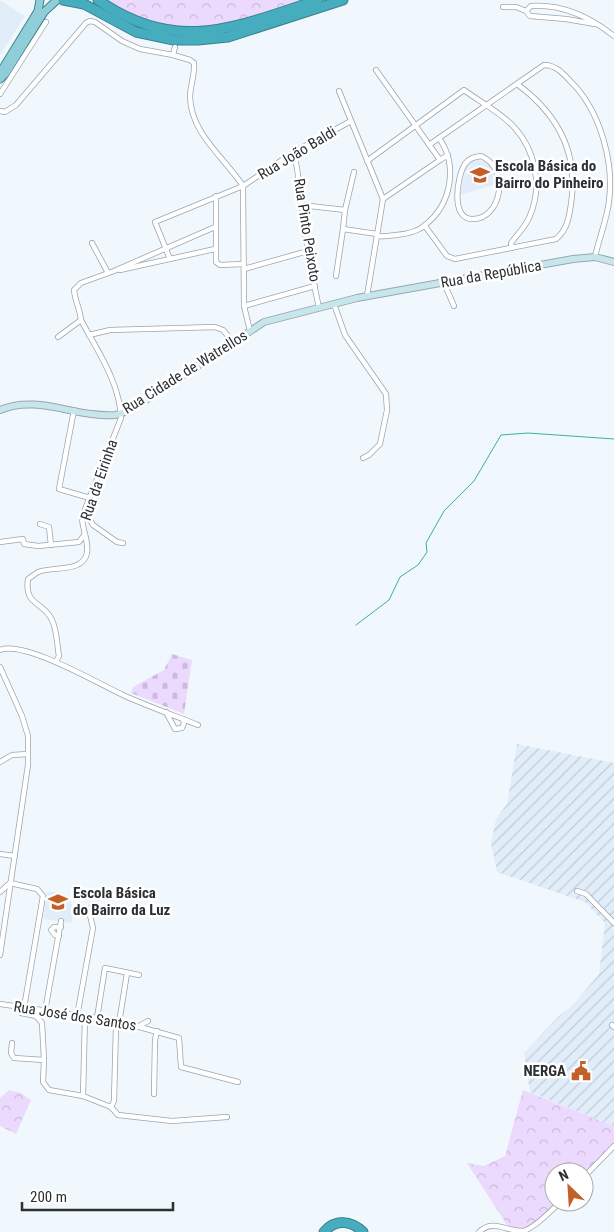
<svg xmlns="http://www.w3.org/2000/svg" width="614" height="1232" font-family="'Roboto Condensed',sans-serif">
<style>
.built{fill:#e1eefa}
.industrial{fill:url(#industrial-furrows)}
.forest{fill:url(#forest-crowns)}
.cemetery{fill:url(#cemetery-stones)}
.lines{fill:none;stroke-linecap:round;stroke-linejoin:round}
.stream{stroke:#3cb09a;stroke-width:1}
.street-casing{stroke:#9ba5ad;stroke-width:6}
.secondary-casing{stroke:#9ba5ad;stroke-width:8}
.primary-casing{stroke:#3c818d;stroke-width:9}
.highway-casing{stroke:#3c818d;stroke-width:11}
.street{stroke:#fff;stroke-width:4.5}
.secondary{stroke:#c7e6ec;stroke-width:6}
.primary{stroke:#8fced8;stroke-width:7}
.highway{stroke:#45adbe;stroke-width:9}
.labels{text-anchor:middle;dominant-baseline:central;stroke-width:5;stroke-linejoin:round;paint-order:stroke}
.street-label{font-size:15px;fill:#2b3033;stroke:#fff}
.poi-label{font-size:15px;font-weight:bold;fill:#2b3033;stroke:#fff;text-anchor:start}
</style>
<defs>
<pattern id="industrial-furrows" width="10" height="10" patternUnits="userSpaceOnUse" patternTransform="scale(1.25)"><rect width="10" height="10" fill="#e1eefa"/><path d="M-1 1l2-2M0 10L10 0M9 11l2-2" fill="none" stroke="#c1ccd7"/></pattern>
<pattern id="forest-crowns" width="20" height="18" patternUnits="userSpaceOnUse" patternTransform="scale(1.25)"><rect width="20" height="18" fill="#ecd9fe"/><path d="M2 6a3 3 0 1 1 6 0M12 15a3 3 0 1 1 6 0" fill="none" stroke="#cbbbda"/></pattern>
<pattern id="cemetery-stones" width="16" height="16" patternUnits="userSpaceOnUse" patternTransform="scale(1.25)"><rect width="16" height="16" fill="#ecd9fe"/><path d="M2 7V4a2 2 0 0 1 4 0v3zM10 15v-3a2 2 0 0 1 4 0v3z" fill="#cbbbda"/></pattern>
</defs>
<rect width="100%" height="100%" fill="#f1f8fd"/>
<g class="built">
<path d="M0,0L25,16L0,55Z"/>
<path d="M478,160L487,162L495,173L497,184L460,195L466,167L468,163Z"/>
<path d="M47,892H54L68,896L73,908L72,923L43,919Z"/>
</g>
<path class="industrial" d="M517,744L614,763V1126L530,1092L524,1053L559,1016L574,1004L599,974L605,923L585,902L497,872L491,843L496,819L507,804Z"/>
<g class="forest">
<path d="M106,0H303C232,23 174,47 106,0Z"/>
<path d="M9,1090L21,1093L31,1100L16,1134L0,1126V1098Z"/>
<path d="M523,1090L614,1126V1146L584,1177V1172H554V1202H560L524,1231L507,1229V1225L467,1163L484,1166L505,1156Z"/>
</g>
<path class="cemetery" d="M172,654L192,660L184,714L131,693L133,687L164,670Z"/>
<g class="lines">
<path class="stream" d="M356,625L389,600L400,577L418,565L427,552L426,543L444,511L474,481L501,435L528,433L614,439"/>
<defs>
<g id="street">
<path d="M503,7H516L526,11"/>
<path d="M595,24L566,19L530,16L526,11L531,6C562,4 590,17 614,36"/>
<path d="M175,47L173,55L190,60L194,63C195,75 190,86 190,97C191,134 225,158 243,186"/>
<path d="M376,70L440,160L448,155"/>
<path d="M339,91L383,199L440,160"/>
<path d="M0,94L46,22"/>
<path d="M0,111L5,112L16,105L86,23L90,21L95,22L122,41L140,49L173,55"/>
<path d="M439,138L544,65C558,65 566,77 575,86C601,115 614,163 609,201C607,220 599,238 595,257"/>
<path d="M294,152C301,185 302,218 308,251C311,270 315,289 319,308"/>
<path d="M481,156C511,169 501,219 473,219C450,220 457,176 465,164C469,158 475,157 481,156Z"/>
<path d="M367,161L464,90C480,102 500,112 514,127C536,151 543,188 529,218C525,227 517,235 511,243L512,248"/>
<path d="M243,186L244,306L250,331"/>
<path d="M216,196V262L220,265L243,264"/>
<path d="M301,205L345,210"/>
<path d="M425,226L447,256L455,259L556,239C567,230 569,218 571,204C579,153 558,114 517,84"/>
<path d="M343,229L377,234"/>
<path d="M377,236C384,237 389,236 396,235C406,234 418,232 425,225C452,204 458,165 439,138L429,145"/>
<path d="M92,243L108,273"/>
<path d="M170,259L155,222L243,186L294,152L351,121"/>
<path d="M244,269L308,251"/>
<path d="M120,270L215,249"/>
<path d="M336,276L343,229L345,210L354,172"/>
<path d="M444,283L454,306"/>
<path d="M367,296L383,199"/>
<path d="M334,304L345,335L386,394L387,410L380,444L369,455L363,458"/>
<path d="M244,306L315,286"/>
<path d="M89,335L110,330L215,327L223,330L233,342"/>
<path d="M58,337L81,320"/>
<path d="M74,410L59,489L90,498"/>
<path d="M85,511L93,525L117,542L123,543"/>
<path d="M40,524L49,527L51,545"/>
<path d="M0,542L23,539L24,544L38,546L79,542L85,534"/>
<path d="M0,650C24,640 99,684 123,695C147,706 173,715 198,725"/>
<path d="M56,661L59,656C57,645 57,630 52,620C43,601 24,606 28,579C31,577 35,574 38,572C53,566 83,573 87,553C89,541 82,529 82,517L121,418C120,383 97,350 81,320C80,309 75,301 74,290L81,283L114,271L215,227"/>
<path d="M0,667L22,716L28,736V765L0,955"/>
<path d="M166,712L175,729L182,728L184,723L183,719"/>
<path d="M0,762L12,755L28,754"/>
<path d="M0,854L15,856"/>
<path d="M577,891L586,894L614,923"/>
<path d="M0,892L10,883L37,889L43,896L24,1008"/>
<path d="M59,936L55,935L51,930L54,927H61"/>
<path d="M0,1004L118,1021L179,1038L181,1067L238,1082"/>
<path d="M18,1008L21,1013L36,1016L42,1023L44,1060L43,1082L49,1090L83,1096L85,1017"/>
<path d="M45,1011L61,921"/>
<path d="M77,1016L93,928L89,911L92,906"/>
<path d="M97,1018L105,968L139,975"/>
<path d="M612,1025L614,1027"/>
<path d="M139,1026L148,1021"/>
<path d="M12,1043L11,1053L14,1058L44,1060"/>
<path d="M154,1094L155,1040L157,1031"/>
<path d="M83,1096L111,1107L118,1115L172,1121L227,1117"/>
<path d="M111,1107L114,1101L116,1026L120,1017L127,973"/>
<path d="M584,1177L614,1146"/>
<path d="M479,1232C493,1218 507,1232 523,1231C534,1229 552,1210 560,1202"/>
</g>
<path id="secondary" d="M0,410C38,394 76,418 115,415C124,414 132,408 140,404L264,322L357,298L573,259L595,257L614,262"/>
<g id="primary">
<path d="M0,73L38,11L40,0"/>
<path d="M0,79L6,73L44,12L57,0"/>
</g>
<g id="highway">
<path d="M63,0L84,4L136,32L174,40H198L228,37L343,0"/>
<path d="M98,0C177,55 235,27 318,0"/>
<path d="M324,1232C335,1219 351,1220 363,1232"/>
</g>
</defs>
<use href="#street" class="street-casing"/>
<use href="#secondary" class="secondary-casing"/>
<use href="#primary" class="primary-casing"/>
<use href="#highway" class="highway-casing"/>
<use href="#street" class="street"/>
<use href="#secondary" class="secondary"/>
<use href="#primary" class="primary"/>
<use href="#highway" class="highway"/>
</g>
<defs>
<symbol id="school-bare" viewBox="-9 -9 18 18"><path d="M0-5L7-2L0 1L-7-2ZM-4 1L0 2.5L4 1V4Q0 6-4 4Z" fill="#c36028" stroke="#fff" stroke-width="2.5" paint-order="stroke"/></symbol>
<symbol id="civic-bare" viewBox="-9 -9 18 18"><path d="M-.6-6.5H3V-4.5H.6V-3L4-1V1h2V6H-6V1h2V-1L-.6-3ZM-1.2 2.5V6h2.4V2.5Z" fill="#c36028" stroke="#fff" stroke-width="2.5" paint-order="stroke"/></symbol>
</defs>
<g fill-rule="evenodd">
<use href="#school-bare" x="466" y="161" width="28" height="28"/>
<use href="#school-bare" x="44" y="888" width="28" height="28"/>
<use href="#civic-bare" x="567" y="1057" width="28" height="28"/>
</g>
<g class="labels">
<g class="street-label">
<text transform="translate(297 153) rotate(-31)">Rua João Baldi</text>
<text transform="translate(307 230) rotate(81)">Rua Pinto Peixoto</text>
<text transform="translate(491 274) rotate(-10)">Rua da República</text>
<text transform="translate(185 372) rotate(-32)">Rua Cidade de Watrellos</text>
<text transform="translate(99 480) rotate(-71)">Rua da Eirinha</text>
<text transform="translate(75 1016) rotate(9)">Rua José dos Santos</text>
</g>
<g class="poi-label">
<text x="495" y="166">Escola Básica do<tspan x="495" dy="17">Bairro do Pinheiro</tspan></text>
<text x="73" y="893">Escola Básica<tspan x="73" dy="17">do Bairro da Luz</tspan></text>
<text x="566" y="1071" text-anchor="end">NERGA</text>
</g>
</g>
<g transform="translate(569 1187) rotate(335)"><circle r="24" fill="#ffffff" stroke="#aaacad"/>
<path d="M0-4L9 19L0 12L-9 19Z" fill="#c36028"/>
<text y="-8" font-size="14" font-weight="bold" text-anchor="middle" fill="#2b3033">N</text>
</g>
<path d="M22 1202v8h151v-8" fill="none" stroke="#2b3033" stroke-width="2.5"/>
<text x="30" y="1202" font-size="15" fill="#2b3033" stroke="#ffffff" stroke-width="4" paint-order="stroke">200 m</text>
</svg>
